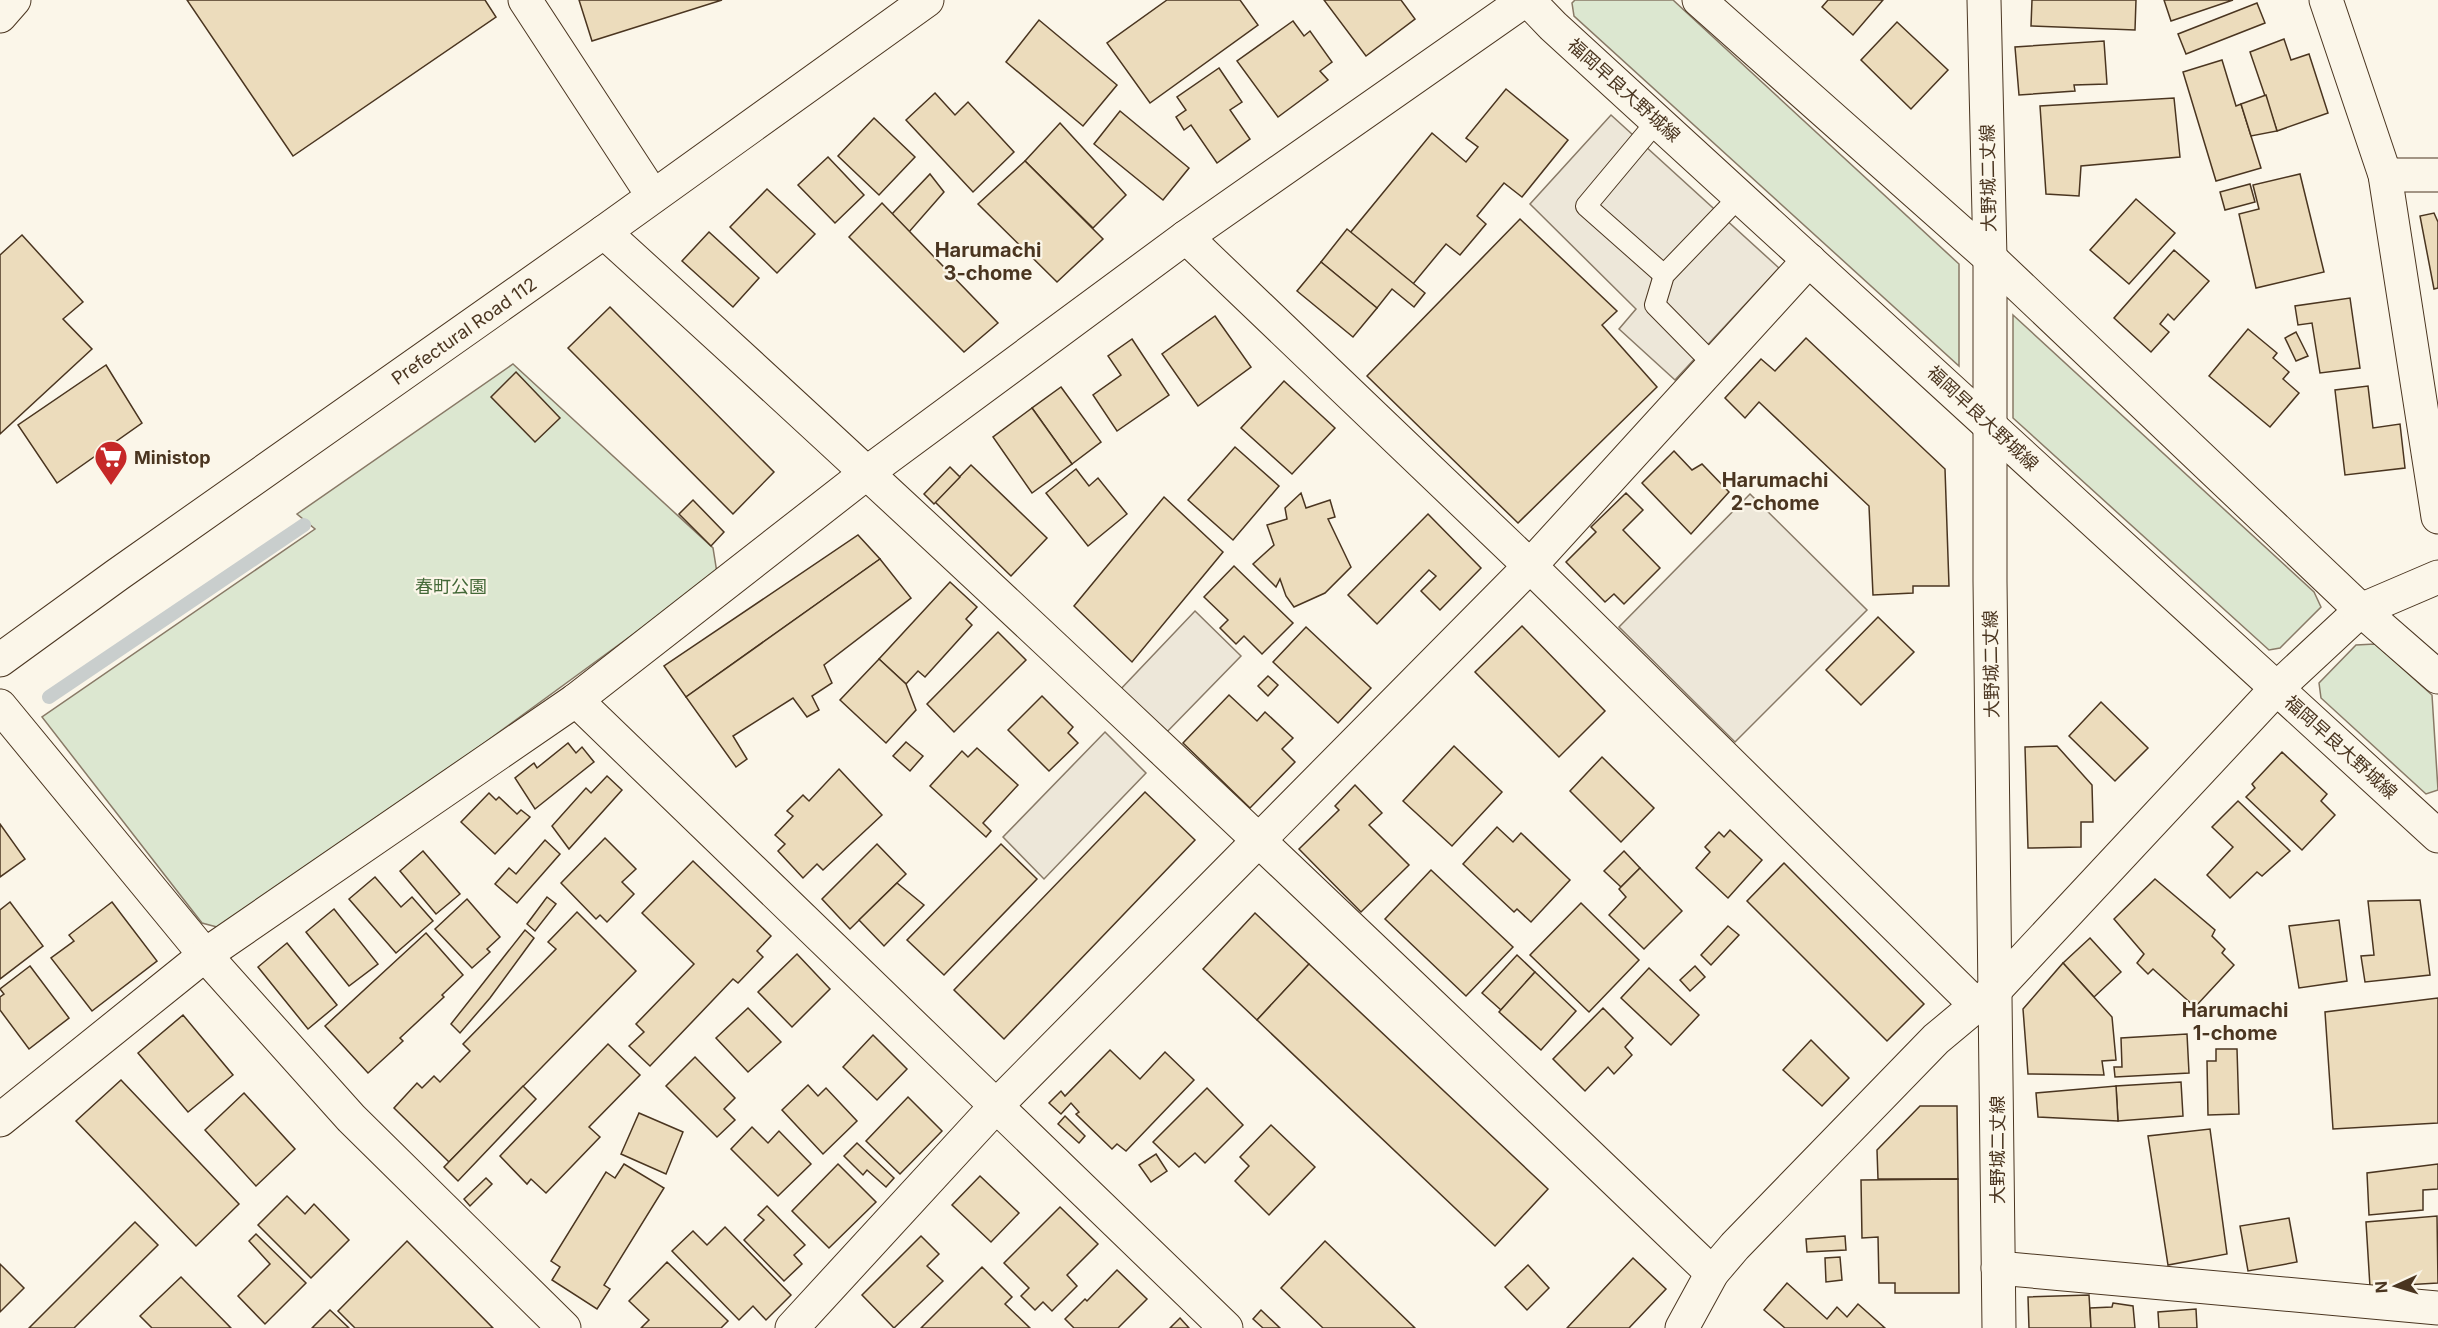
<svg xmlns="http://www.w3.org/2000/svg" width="2438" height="1328" font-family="Inter,'Noto Sans JP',sans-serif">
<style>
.green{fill:#dce7d0;stroke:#887966;stroke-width:1.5}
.parking{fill:#ede7d9;stroke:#887966;stroke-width:1.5}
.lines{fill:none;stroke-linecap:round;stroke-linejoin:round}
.stream{stroke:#c9cecd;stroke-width:14}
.building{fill:#ecdcbc;stroke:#4a3520;stroke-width:1.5}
.service-casing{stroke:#4a3520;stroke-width:22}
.minor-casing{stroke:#4a3520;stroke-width:35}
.tertiary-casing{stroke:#4a3520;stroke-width:35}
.secondary-casing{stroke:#4a3520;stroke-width:35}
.primary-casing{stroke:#4a3520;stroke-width:35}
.service{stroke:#fbf6e9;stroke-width:20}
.minor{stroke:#fbf6e9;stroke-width:33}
.tertiary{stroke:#fbf6e9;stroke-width:33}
.secondary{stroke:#fbf6e9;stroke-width:33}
.primary{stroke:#fbf6e9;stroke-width:33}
.labels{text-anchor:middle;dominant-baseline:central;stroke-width:4.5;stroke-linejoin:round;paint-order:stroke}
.street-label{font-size:18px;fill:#4a3520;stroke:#fbf6e9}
.poi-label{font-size:18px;font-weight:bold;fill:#4a3520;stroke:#fbf6e9;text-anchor:start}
.park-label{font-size:18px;fill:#436837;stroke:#fbf6e9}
.neighbourhood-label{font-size:20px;font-weight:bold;fill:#4a3520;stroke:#fbf6e9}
</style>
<rect width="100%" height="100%" fill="#fbf6e9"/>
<g class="green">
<path d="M1575,0H1673L1959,264V366L1574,16L1572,3Z"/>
<path d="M2013,315L2314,592L2321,607L2280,648L2269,650L2013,418Z"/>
<path d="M513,364L713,548L717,573L228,930L202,923L42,717L315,529L297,514Z"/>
<path d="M2375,644L2432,695L2438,790L2426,794L2321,698L2319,683L2356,645Z"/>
</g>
<g class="parking">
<path d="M1611,115L1779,268L1675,380L1619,329L1636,309L1530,204Z"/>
<path d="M1750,494L1867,610L1735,742L1619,627Z"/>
<path d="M1195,611L1241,656L1163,736L1118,692Z"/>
<path d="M1105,732L1146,773L1044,879L1003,837Z"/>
</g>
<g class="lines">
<path class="stream" d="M49,697L304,525"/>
</g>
<g class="building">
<path d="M187,0H485L496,17L293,156Z"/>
<path d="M579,0H722L592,41Z"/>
<path d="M1167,0H1240L1258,25L1150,103L1107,43Z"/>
<path d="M1324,0H1401L1415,19L1366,56Z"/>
<path d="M1828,0H1883L1853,35L1822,7Z"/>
<path d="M2032,0H2136L2135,30L2031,26Z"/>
<path d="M2164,0H2233L2171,21Z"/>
<path d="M2257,3L2265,23L2186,54L2178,34Z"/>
<path d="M1039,20L1117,85L1083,126L1006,62Z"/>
<path d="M1293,21L1304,36L1310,31L1332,62L1320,71L1328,80L1278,117L1237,61Z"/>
<path d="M1897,22L1948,70L1911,109L1861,60Z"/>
<path d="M2284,39L2291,60L2309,54L2328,113L2277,131L2250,52Z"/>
<path d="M2104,41L2107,84L2074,85L2075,91L2019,95L2015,47Z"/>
<path d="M2222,60L2236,106L2241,104L2261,168L2216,181L2183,72Z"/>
<path d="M1219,68L1242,102L1230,110L1250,139L1217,163L1191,125L1184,130L1176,117L1186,110L1177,97Z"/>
<path d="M1506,89L1568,140L1522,197L1504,183L1477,216L1486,224L1460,255L1446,244L1413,284L1350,233L1432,133L1466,162L1478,147L1466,138Z"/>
<path d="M935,93L955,115L968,102L1014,152L973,192L906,120Z"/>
<path d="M2266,95L2277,131L2251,136L2241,104Z"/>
<path d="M2174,98L2180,157L2081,166L2079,196L2046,194L2040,106Z"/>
<path d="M1120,111L1189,168L1163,200L1094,144Z"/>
<path d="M874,118L915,157L879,195L838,156Z"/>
<path d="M1060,123L1126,195L1093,228L1025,161Z"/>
<path d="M828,157L864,195L835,223L798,185Z"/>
<path d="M1025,161L1103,239L1057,282L978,204Z"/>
<path d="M930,174L944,192L909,232L892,214Z"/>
<path d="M2300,174L2324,272L2256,288L2239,214L2259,209L2253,185Z"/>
<path d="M2250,184L2255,202L2225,210L2220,192Z"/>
<path d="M767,189L815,234L777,273L730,227Z"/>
<path d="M2136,199L2175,233L2129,284L2090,250Z"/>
<path d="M882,203L998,323L964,352L849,237Z"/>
<path d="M2434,213L2438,222V288L2434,289L2420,216Z"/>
<path d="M1520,219L1617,311L1602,325L1657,387L1518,523L1367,376Z"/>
<path d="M1347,229L1425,293L1414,307L1392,289L1377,308L1321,262Z"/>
<path d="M709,232L759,278L733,307L682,261Z"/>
<path d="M22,235L83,302L63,319L92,349L0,434V255Z"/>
<path d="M2174,250L2209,281L2174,320L2168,314L2160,324L2169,332L2151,352L2114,318Z"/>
<path d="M1321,262L1377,308L1353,337L1297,291Z"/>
<path d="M2350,298L2360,368L2320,373L2312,323L2298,325L2295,306Z"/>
<path d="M610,307L774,472L733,514L568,348Z"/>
<path d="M1215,316L1251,367L1198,406L1162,354Z"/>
<path d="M2248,329L2277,353L2273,358L2289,372L2283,379L2299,393L2270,427L2209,376Z"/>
<path d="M2296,332L2308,356L2296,361L2285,338Z"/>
<path d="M1806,338L1945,469L1949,586H1913V593L1873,595L1869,506L1759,402L1745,418L1725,398L1761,359L1775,371Z"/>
<path d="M1132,339L1169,395L1117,431L1093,395L1121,375L1108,356Z"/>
<path d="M106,365L142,423L57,483L18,425Z"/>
<path d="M516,372L560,418L535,442L491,397Z"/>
<path d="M1284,381L1335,428L1292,474L1241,428Z"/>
<path d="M2368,386L2373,428L2400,424L2405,468L2345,475L2335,390Z"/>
<path d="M1061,387L1101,442L1072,464L1032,408Z"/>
<path d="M1032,408L1072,464L1032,493L993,437Z"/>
<path d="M1235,447L1279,486L1233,540L1188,500Z"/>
<path d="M1674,451L1692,470L1702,464L1729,492L1691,534L1642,483Z"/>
<path d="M971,465L1047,538L1011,576L935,502Z"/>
<path d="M950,467L960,477L934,504L924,494Z"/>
<path d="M1076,469L1089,486L1098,478L1127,514L1088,546L1046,493Z"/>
<path d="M1301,493L1306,508L1330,500L1335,517L1328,519L1351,567L1325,593L1294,607L1286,596L1280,579L1276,587L1253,564L1274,545L1267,525L1287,519L1285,508Z"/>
<path d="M1626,493L1643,510L1623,530L1660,568L1624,604L1614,594L1605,602L1566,562L1596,532L1591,527Z"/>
<path d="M1164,497L1223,552L1132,662L1074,606Z"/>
<path d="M693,500L724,532L711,546L679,514Z"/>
<path d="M1428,514L1481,568L1440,610L1421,591L1436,576L1429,570L1377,624L1348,595Z"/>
<path d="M858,535L880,559L686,697L664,666Z"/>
<path d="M880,559L911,598L824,665L832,683L812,696L819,710L807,717L793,698L733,736L747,759L736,767L686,697Z"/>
<path d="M1234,566L1293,623L1262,654L1244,636L1236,644L1220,628L1228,620L1204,597Z"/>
<path d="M950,582L977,607L966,619L972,625L925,677L918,671L906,684L879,659Z"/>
<path d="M1878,617L1914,652L1861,705L1826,670Z"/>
<path d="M1522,626L1605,711L1559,757L1475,672Z"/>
<path d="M1306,627L1371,688L1338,723L1273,662Z"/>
<path d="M998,632L1026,660L954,732L927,704Z"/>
<path d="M879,659L906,684L916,710L886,743L840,700Z"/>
<path d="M1268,676L1278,685L1268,696L1258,686Z"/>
<path d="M1229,695L1257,721L1265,712L1293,738L1282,749L1295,762L1250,808L1183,743Z"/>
<path d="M1042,696L1073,727L1068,733L1078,743L1049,771L1008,730Z"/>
<path d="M2101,702L2148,748L2115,781L2069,736Z"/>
<path d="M906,742L923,756L910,771L893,756Z"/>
<path d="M568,743L576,753L582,747L594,762L535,809L515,778L534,763L537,768Z"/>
<path d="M1454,746L1502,792L1452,846L1403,801Z"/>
<path d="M2057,746L2092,785L2093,822H2081V847L2028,848L2025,747Z"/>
<path d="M977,748L1018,785L983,823L991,831L986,837L930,786L962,751L968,757Z"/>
<path d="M2282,752L2327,794L2321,801L2335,815L2302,850L2246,797L2255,788L2252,784Z"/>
<path d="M1602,757L1654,808L1621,842L1570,791Z"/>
<path d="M839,769L882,815L823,870L817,864L803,878L778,851L785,844L775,835L793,816L787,811L803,795L809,801Z"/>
<path d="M607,776L622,790L569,849L552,826L586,788L591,793Z"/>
<path d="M1355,785L1382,813L1369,825L1409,865L1361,912L1299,849L1339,810L1335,806Z"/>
<path d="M1145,792L1195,840L1004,1039L954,990Z"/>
<path d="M489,793L496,800L499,797L517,814L521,810L530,817L495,854L461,822Z"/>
<path d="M2238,801L2290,851L2262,876L2257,872L2230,898L2207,875L2233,847L2212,827Z"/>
<path d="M0,824L25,859L0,877Z"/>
<path d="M1497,827L1513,842L1521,833L1570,880L1531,922L1517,909L1514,912L1463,864Z"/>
<path d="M1730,830L1762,860L1728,898L1696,868L1710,852L1705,847L1719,832L1724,837Z"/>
<path d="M605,838L636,869L622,882L634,894L607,922L600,915L596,919L561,883Z"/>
<path d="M545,840L560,854L517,903L495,884L509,868L516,874Z"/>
<path d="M877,844L906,874L850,929L822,899Z"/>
<path d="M1001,844L1037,879L944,975L907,940Z"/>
<path d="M423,851L460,894L436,914L400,871Z"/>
<path d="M1624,851L1640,868L1621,887L1604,871Z"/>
<path d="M693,861L771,936L757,951L763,957L738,983L733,979L650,1066L629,1046L644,1032L636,1024L694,964L642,913Z"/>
<path d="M1784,863L1924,1004L1887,1041L1747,901Z"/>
<path d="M1640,868L1682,911L1644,949L1609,915L1626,897L1619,889Z"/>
<path d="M1431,870L1513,947L1466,996L1385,919Z"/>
<path d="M375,877L401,907L412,897L433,921L396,953L349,899Z"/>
<path d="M2155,879L2215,930L2212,936L2225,949L2222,953L2234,965L2195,1007L2153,969L2148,974L2137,963L2144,954L2114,919Z"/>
<path d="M897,883L924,905L884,946L859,920Z"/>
<path d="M547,897L556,904L535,931L527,924Z"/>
<path d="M467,899L500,937L487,949L490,952L472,968L435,929Z"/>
<path d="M2420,900L2430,975L2365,982L2361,956L2374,955L2368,901Z"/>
<path d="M10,902L43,946L0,979V910Z"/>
<path d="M112,902L157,961L92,1011L51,958L74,941L69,935Z"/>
<path d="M1581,903L1639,960L1589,1012L1530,955Z"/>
<path d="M334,909L378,964L349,986L306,932Z"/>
<path d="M577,912L636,971L449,1162L394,1108L417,1083L422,1088L434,1076L440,1082L470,1051L463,1044L556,949L548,942Z"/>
<path d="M1255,913L1309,964L1257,1020L1203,969Z"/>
<path d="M2339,920L2347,981L2299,988L2289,926Z"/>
<path d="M1728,926L1739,935L1711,965L1701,955Z"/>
<path d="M525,930L534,938L490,998L460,1033L451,1024Z"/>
<path d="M426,933L463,975L442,995L444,997L400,1038L403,1041L368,1073L325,1026Z"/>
<path d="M2090,938L2121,972L2094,997L2063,963Z"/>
<path d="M287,943L337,1005L308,1029L258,967Z"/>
<path d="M797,954L830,989L792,1027L758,992Z"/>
<path d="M1517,955L1535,972L1501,1010L1482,993Z"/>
<path d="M2063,963L2112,1017L2116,1060L2102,1061L2104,1075L2028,1074L2023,1009Z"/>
<path d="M1309,964L1548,1189L1495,1246L1257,1020Z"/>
<path d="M30,966L69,1018L29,1049L0,1010V997L4,994L0,989Z"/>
<path d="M1695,966L1705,977L1690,991L1680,980Z"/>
<path d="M1649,968L1699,1015L1671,1045L1621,998Z"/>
<path d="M1535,972L1576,1011L1541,1050L1499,1012Z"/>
<path d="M2438,998V1123L2333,1129L2325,1012Z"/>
<path d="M748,1008L781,1042L748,1072L716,1038Z"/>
<path d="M1603,1008L1633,1038L1625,1047L1632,1055L1614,1074L1608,1067L1585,1091L1553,1059Z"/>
<path d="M183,1015L233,1075L188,1112L138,1053Z"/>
<path d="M2187,1034L2189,1073L2115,1077L2114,1067H2122L2121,1038Z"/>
<path d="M873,1035L907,1069L877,1100L843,1067Z"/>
<path d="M1811,1040L1849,1078L1822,1106L1783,1070Z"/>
<path d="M608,1044L640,1075L589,1127L600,1137L546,1193L531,1179L527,1184L500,1156Z"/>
<path d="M2216,1049H2237L2239,1114L2208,1115L2207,1061H2216Z"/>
<path d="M1110,1050L1140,1079L1165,1052L1194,1080L1126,1151L1117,1144L1112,1149L1076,1114L1079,1112L1071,1103L1061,1114L1049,1103L1061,1091L1065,1096Z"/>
<path d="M695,1057L735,1098L724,1109L735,1120L717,1137L666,1086Z"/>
<path d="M121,1080L239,1204L196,1246L76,1121Z"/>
<path d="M2181,1082L2183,1116L2118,1121L2116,1086Z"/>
<path d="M808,1085L818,1096L826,1088L857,1121L823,1154L782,1110Z"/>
<path d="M523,1086L536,1099L458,1181L444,1167Z"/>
<path d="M2116,1086L2118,1121L2038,1117L2036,1093Z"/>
<path d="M1207,1088L1243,1125L1205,1163L1195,1153L1179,1167L1153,1142Z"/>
<path d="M244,1093L295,1149L256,1186L205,1130Z"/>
<path d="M908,1097L942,1131L900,1174L866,1141Z"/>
<path d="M1920,1106H1957L1958,1179H1878L1877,1150Z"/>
<path d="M639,1113L683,1132L666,1174L621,1154Z"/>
<path d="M1065,1116L1085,1136L1079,1143L1058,1124Z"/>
<path d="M1271,1125L1315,1167L1269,1215L1235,1181L1249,1166L1240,1157Z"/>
<path d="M752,1127L768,1143L779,1131L811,1164L778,1196L731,1149Z"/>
<path d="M2210,1129L2227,1254L2168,1265L2148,1136Z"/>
<path d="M857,1143L894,1178L886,1187L867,1170L863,1175L844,1156Z"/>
<path d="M1156,1154L1167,1171L1151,1182L1139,1165Z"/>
<path d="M624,1164L664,1188L604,1285L610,1289L597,1309L552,1280L560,1267L551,1261L606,1172L615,1178Z"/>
<path d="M838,1164L876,1202L829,1248L792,1211Z"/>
<path d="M2438,1164V1189L2423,1190V1210L2369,1215L2367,1173Z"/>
<path d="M980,1176L1019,1213L991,1242L952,1205Z"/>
<path d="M486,1178L492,1184L470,1206L464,1199Z"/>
<path d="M1958,1179L1959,1293H1895V1283H1879L1878,1237L1862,1238L1861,1180Z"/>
<path d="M287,1196L305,1214L314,1204L349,1240L311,1278L258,1225Z"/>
<path d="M767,1206L805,1245L794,1255L802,1264L784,1281L744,1240L764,1220L758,1215Z"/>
<path d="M1060,1207L1098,1244L1067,1275L1077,1286L1052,1311L1043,1302L1035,1310L1021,1296L1029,1288L1004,1263Z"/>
<path d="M2437,1216L2438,1283L2370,1287L2366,1222Z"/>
<path d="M2289,1218L2297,1262L2248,1271L2240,1226Z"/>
<path d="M135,1222L158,1245L74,1328H29Z"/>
<path d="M725,1227L791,1295L766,1320L753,1306L739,1320L672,1251L693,1231L707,1245Z"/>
<path d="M256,1234L306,1283L265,1324L238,1296L270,1264L249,1241Z"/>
<path d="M921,1236L939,1254L927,1266L943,1281L894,1328L862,1295Z"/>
<path d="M1845,1236L1846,1250L1807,1252L1806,1239Z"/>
<path d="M407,1241L493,1328H355L338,1311Z"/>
<path d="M1325,1241L1415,1328H1323L1281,1288Z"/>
<path d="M1840,1257L1842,1280L1826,1282L1825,1258Z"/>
<path d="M1633,1258L1666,1289L1629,1328H1567Z"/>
<path d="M667,1262L728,1321L721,1328H641L649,1320L629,1301Z"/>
<path d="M0,1264L24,1288L0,1312Z"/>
<path d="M1528,1265L1549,1288L1527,1310L1505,1287Z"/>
<path d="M982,1267L1012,1297L1005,1304L1030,1328H921Z"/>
<path d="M1117,1270L1147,1299L1118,1328H1074L1065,1319L1085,1299L1087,1301Z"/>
<path d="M181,1277L231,1328H152L140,1316Z"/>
<path d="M1787,1283L1827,1319L1837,1307L1847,1317L1858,1304L1885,1328H1785L1764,1310Z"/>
<path d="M2089,1295L2091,1328H2029L2028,1297Z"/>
<path d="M2113,1303L2133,1306L2135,1328H2091L2090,1308L2112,1307Z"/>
<path d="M2196,1309L2197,1328H2159L2158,1312Z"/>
<path d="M330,1310L349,1328H312Z"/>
<path d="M1261,1310L1280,1328H1263L1253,1319Z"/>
<path d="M1180,1318L1189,1328H1170Z"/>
</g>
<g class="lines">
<defs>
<g id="service">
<path d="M1657,121L1586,206L1664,275"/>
<path d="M1715,366L1655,305L1664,275L1741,195"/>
</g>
<g id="minor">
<path d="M525,0L653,196"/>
<path d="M2326,0L2385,175L2438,517"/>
<path d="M0,16L14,0"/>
<path d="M2385,175H2438"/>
<path d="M604,232C980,573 1346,922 1712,1273"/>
<path d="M1186,237L1530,566L1976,1005"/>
<path d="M576,700L1226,1328"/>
<path d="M0,706L205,955L351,1118L564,1328"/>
<path d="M0,1120L205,955L576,700L868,472L1186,237L1525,0"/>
<path d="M1998,1268L2438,1308"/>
<path d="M792,1328L997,1105L1530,566L1809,260"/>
<path d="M1682,1328L1712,1273L1735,1246L1936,1039L1996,989L2276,689L2361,610"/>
</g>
<path id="tertiary" d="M2361,610L2438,577"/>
<path id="secondary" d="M0,660L117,575L604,232L927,0"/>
<g id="primary">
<path d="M1528,0L1553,26L2438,836"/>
<path d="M1699,0L1990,258L2361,610L2438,677"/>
<path d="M1984,0L1990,258V581L1999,1328"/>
</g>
</defs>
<use href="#service" class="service-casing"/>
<use href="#minor" class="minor-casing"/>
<use href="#tertiary" class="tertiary-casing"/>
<use href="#secondary" class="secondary-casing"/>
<use href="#primary" class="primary-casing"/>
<use href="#service" class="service"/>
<use href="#minor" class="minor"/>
<use href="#tertiary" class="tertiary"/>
<use href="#secondary" class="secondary"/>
<use href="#primary" class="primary"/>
</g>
<defs>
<symbol id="supermarket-pin" viewBox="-11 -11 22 30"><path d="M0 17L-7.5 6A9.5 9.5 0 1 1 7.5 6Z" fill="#c62828" stroke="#fbf6e9"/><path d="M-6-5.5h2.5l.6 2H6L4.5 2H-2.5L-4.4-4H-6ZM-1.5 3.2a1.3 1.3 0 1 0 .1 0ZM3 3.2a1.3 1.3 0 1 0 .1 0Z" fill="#fff"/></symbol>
</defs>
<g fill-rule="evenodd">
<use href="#supermarket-pin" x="92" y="438" width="38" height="52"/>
</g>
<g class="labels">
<g class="street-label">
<text transform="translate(1624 90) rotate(42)">福岡早良大野城線</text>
<text transform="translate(1988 178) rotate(-91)">大野城二丈線</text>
<text transform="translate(464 331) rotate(-35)">Prefectural Road 112</text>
<text transform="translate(1983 418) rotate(43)">福岡早良大野城線</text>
<text transform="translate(1991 664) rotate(-91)">大野城二丈線</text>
<text transform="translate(2341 747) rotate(42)">福岡早良大野城線</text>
<text transform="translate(1997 1150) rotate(-90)">大野城二丈線</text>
</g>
<g class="poi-label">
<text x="134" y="457">Ministop</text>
</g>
<g class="park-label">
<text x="451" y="586">春町公園</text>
</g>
<g class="neighbourhood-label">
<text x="988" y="250">Harumachi<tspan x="988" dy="23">3-chome</tspan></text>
<text x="1775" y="480">Harumachi<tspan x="1775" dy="23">2-chome</tspan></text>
<text x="2235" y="1010">Harumachi<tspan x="2235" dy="23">1-chome</tspan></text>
</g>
</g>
<g transform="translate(2396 1286) rotate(266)" stroke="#fbf6e9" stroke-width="4.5" paint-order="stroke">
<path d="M0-4.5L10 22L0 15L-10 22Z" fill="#4a3520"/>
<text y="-9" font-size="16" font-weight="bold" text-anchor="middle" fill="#4a3520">N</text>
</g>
</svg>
